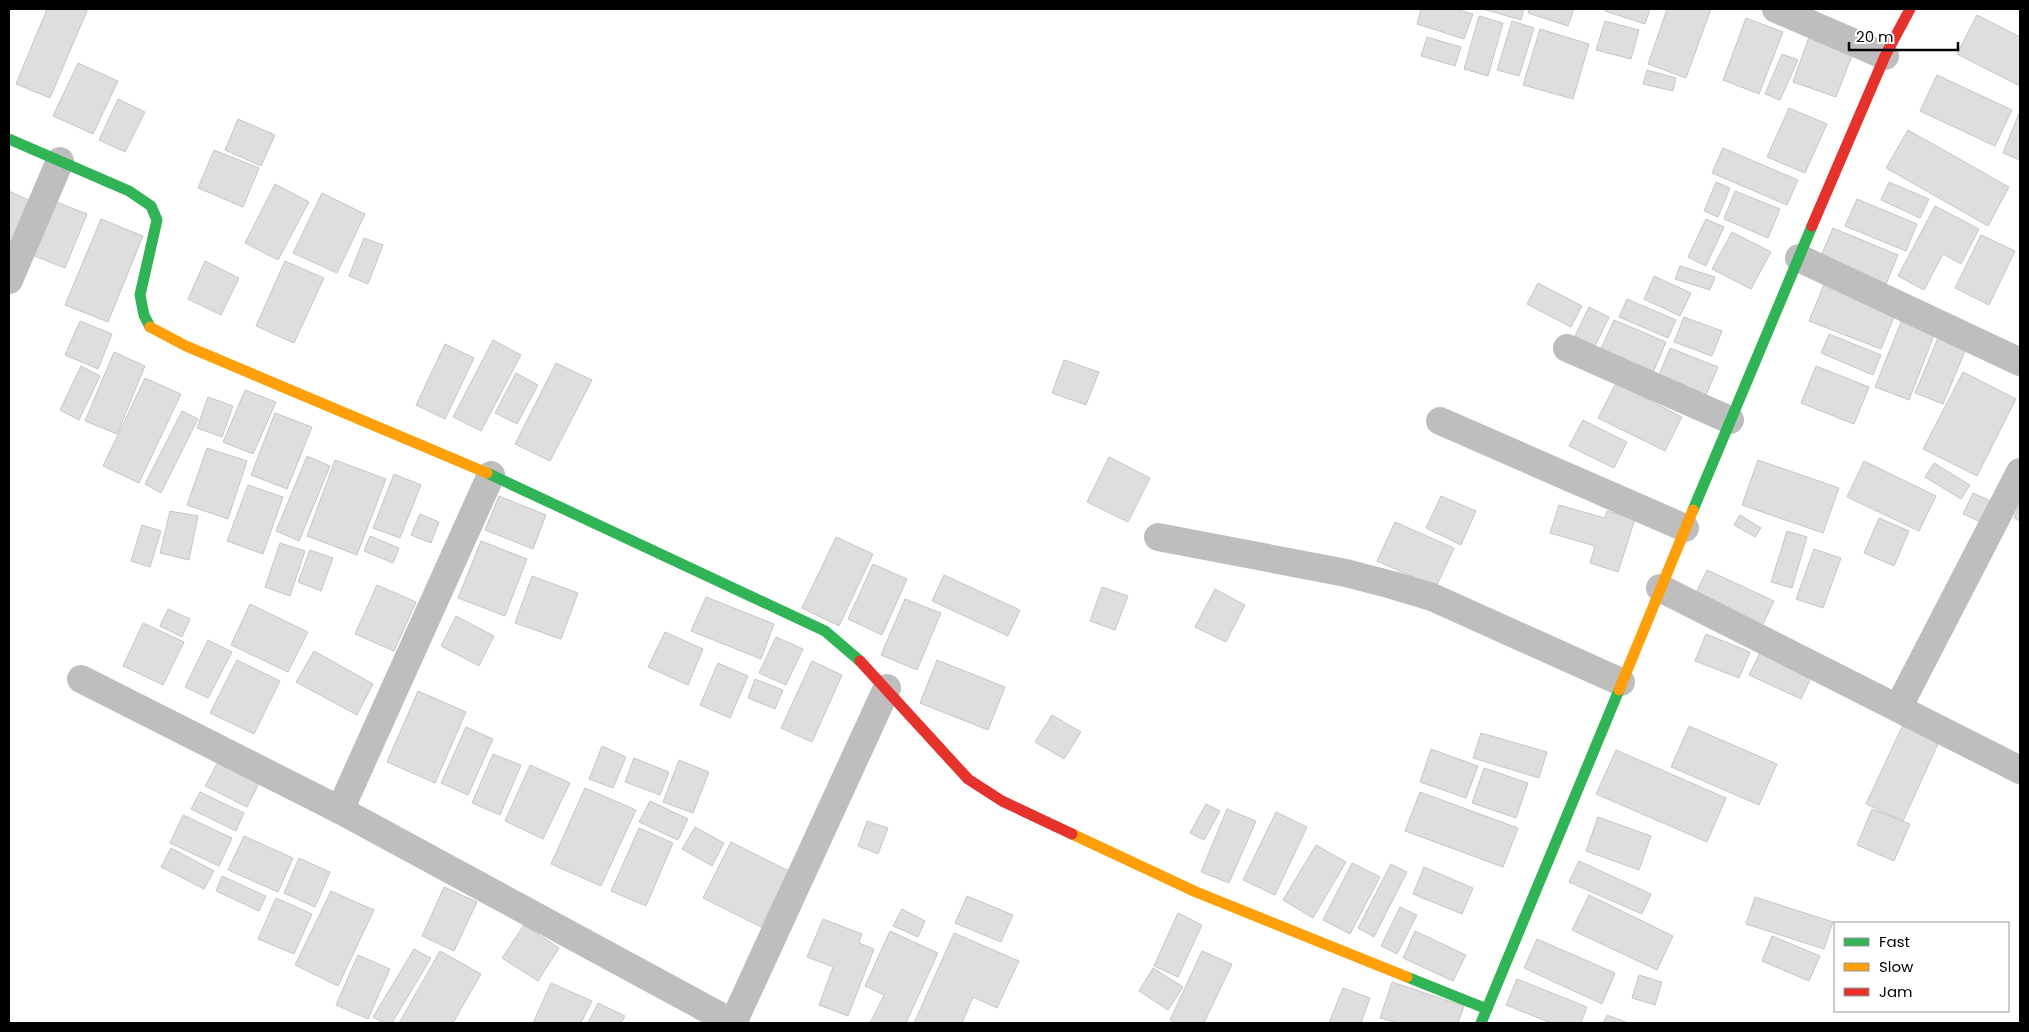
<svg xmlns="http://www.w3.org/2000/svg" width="2029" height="1032" font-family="Poppins,sans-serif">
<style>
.building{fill:#dedede;stroke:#c6c6c6}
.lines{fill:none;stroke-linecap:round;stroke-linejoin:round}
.street{stroke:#bebebe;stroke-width:28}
.fast{stroke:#30b455;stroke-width:11}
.slow{stroke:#ff9f0a;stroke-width:11}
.jam{stroke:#e5322d;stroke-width:11}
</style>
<rect width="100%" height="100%" fill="#fff"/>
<g class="building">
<path d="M47,9H82L87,11L50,98L16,84Z"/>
<path d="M1421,9H1456L1473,14L1464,39L1417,24Z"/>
<path d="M1483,9H1524L1521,20Z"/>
<path d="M1529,9H1574L1568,26L1528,13Z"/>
<path d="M1605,9H1650L1645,24L1605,11Z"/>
<path d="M1667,9H1711L1686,78L1648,64Z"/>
<path d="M1977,15L2020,37V86L1957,54Z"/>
<path d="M1479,16L1503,23L1488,76L1464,69Z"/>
<path d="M1746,18L1783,32L1759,94L1723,80Z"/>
<path d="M1512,21L1534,28L1519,76L1497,70Z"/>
<path d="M1605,21L1639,30L1631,59L1596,50Z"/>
<path d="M1540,29L1589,44L1573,99L1523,85Z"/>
<path d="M1810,34L1854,50L1836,97L1793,82Z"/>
<path d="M1427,37L1461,47L1455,66L1421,56Z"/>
<path d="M1782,54L1798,60L1780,100L1765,94Z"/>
<path d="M78,63L118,81L93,134L53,116Z"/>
<path d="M1647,70L1676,78L1673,91L1643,84Z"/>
<path d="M1937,75L2012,110L1995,146L1920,111Z"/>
<path d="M118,99L145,112L125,152L99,140Z"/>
<path d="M1789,108L1827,124L1805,173L1767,157Z"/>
<path d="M2020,111V160L2003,153Z"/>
<path d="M238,119L275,135L261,166L225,150Z"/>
<path d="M1908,130L2009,187L1988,226L1886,168Z"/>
<path d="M1723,148L1798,180L1787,205L1712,173Z"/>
<path d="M214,150L259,168L243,207L198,188Z"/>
<path d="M1716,182L1730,188L1718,217L1704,211Z"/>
<path d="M1889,182L1929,199L1920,218L1881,200Z"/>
<path d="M275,184L309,202L278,260L245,243Z"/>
<path d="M9,191L37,204L9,265Z"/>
<path d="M1735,191L1780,209L1768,238L1724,219Z"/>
<path d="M322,193L365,214L337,273L293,253Z"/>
<path d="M1857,199L1917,224L1906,251L1845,226Z"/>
<path d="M54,201L87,214L65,268L32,255Z"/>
<path d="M1935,206L1979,229L1961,264L1943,254L1924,290L1898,276Z"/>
<path d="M101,219L143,236L108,322L65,305Z"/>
<path d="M1706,219L1724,227L1706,266L1688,257Z"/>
<path d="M1833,228L1898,255L1886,284L1821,256Z"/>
<path d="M1732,232L1771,252L1751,289L1712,269Z"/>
<path d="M1981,235L2015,251L1989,305L1955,288Z"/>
<path d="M364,238L383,245L368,284L349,276Z"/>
<path d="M205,261L239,278L221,315L188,299Z"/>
<path d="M285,261L324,278L294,343L256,326Z"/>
<path d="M1680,266L1715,277L1710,290L1675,279Z"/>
<path d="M1654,276L1691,293L1680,316L1644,299Z"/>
<path d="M1825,282L1897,310L1881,349L1809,321Z"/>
<path d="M1538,283L1582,306L1571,327L1527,304Z"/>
<path d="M1627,299L1676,320L1668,338L1619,317Z"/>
<path d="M1589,307L1609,317L1595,346L1575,336Z"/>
<path d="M1684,317L1722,331L1712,356L1674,342Z"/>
<path d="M1903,317L1936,330L1909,400L1875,387Z"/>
<path d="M1614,320L1666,342L1652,375L1599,353Z"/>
<path d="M80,321L112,334L98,369L65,355Z"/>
<path d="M1940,333L1968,344L1943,404L1915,393Z"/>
<path d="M1829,334L1881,355L1873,375L1821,353Z"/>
<path d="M493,340L521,355L481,431L453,417Z"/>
<path d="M445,344L474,358L445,419L416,405Z"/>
<path d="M1670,348L1718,367L1705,397L1658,378Z"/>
<path d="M114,352L145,366L117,434L85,421Z"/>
<path d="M1064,360L1099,372L1086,405L1052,393Z"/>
<path d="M556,363L592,380L550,461L515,444Z"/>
<path d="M81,366L100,376L79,420L60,410Z"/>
<path d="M1816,366L1869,387L1854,424L1801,403Z"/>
<path d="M1963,372L2016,399L1977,476L1923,449Z"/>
<path d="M516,373L538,385L517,424L495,413Z"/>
<path d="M145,378L181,394L139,483L103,466Z"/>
<path d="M1616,383L1682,417L1665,451L1598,418Z"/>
<path d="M245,390L276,402L253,454L223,442Z"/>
<path d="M208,397L233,406L222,437L197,428Z"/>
<path d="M182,411L198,419L161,493L145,484Z"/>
<path d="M275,413L312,427L287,489L251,475Z"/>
<path d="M1583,420L1627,442L1614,468L1569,446Z"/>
<path d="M207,448L247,461L228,519L187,505Z"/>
<path d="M307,456L330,466L299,541L276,531Z"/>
<path d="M1109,457L1150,478L1128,522L1087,502Z"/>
<path d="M335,460L386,479L357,555L307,536Z"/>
<path d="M1758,460L1839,488L1823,533L1742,505Z"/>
<path d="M1864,461L1936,496L1919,531L1847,497Z"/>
<path d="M1934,463L1970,485L1961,499L1925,477Z"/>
<path d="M394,474L421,485L400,538L373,528Z"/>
<path d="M248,485L283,497L263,554L227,541Z"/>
<path d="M1973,493L2000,505L1990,526L1963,514Z"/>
<path d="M499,496L546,515L533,549L485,530Z"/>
<path d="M1441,496L1476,511L1461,545L1426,528Z"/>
<path d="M2020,503V521L2014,518Z"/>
<path d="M1559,505L1605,518L1607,511L1635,519L1618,572L1590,563L1595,546L1550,533Z"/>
<path d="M170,511L198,516L189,560L160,553Z"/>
<path d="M420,514L439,522L431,543L411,535Z"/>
<path d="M1740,515L1761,528L1755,537L1734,525Z"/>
<path d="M1879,518L1909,531L1894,566L1864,553Z"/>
<path d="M1395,522L1454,548L1436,587L1377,561Z"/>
<path d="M142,525L161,531L150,567L131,561Z"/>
<path d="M1787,531L1807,537L1792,588L1771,582Z"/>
<path d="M370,536L399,548L393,563L364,551Z"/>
<path d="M836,537L873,554L839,626L802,608Z"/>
<path d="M481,541L527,559L505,616L458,598Z"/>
<path d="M280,543L305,551L290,596L265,587Z"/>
<path d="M1814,549L1841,558L1823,608L1796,599Z"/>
<path d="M310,550L333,558L321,591L298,582Z"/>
<path d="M873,564L907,579L882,635L848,619Z"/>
<path d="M1707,570L1774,601L1761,628L1694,597Z"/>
<path d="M944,575L1020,610L1008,636L932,601Z"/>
<path d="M532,576L578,593L561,639L515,623Z"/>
<path d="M377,585L416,602L394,651L355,634Z"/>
<path d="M1102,587L1128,596L1115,630L1090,621Z"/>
<path d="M1215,589L1245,605L1226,642L1195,627Z"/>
<path d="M706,597L774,624L761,659L691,631Z"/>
<path d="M905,599L941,613L917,670L881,655Z"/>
<path d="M250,604L308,632L288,672L231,645Z"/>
<path d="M168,609L190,619L182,637L160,626Z"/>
<path d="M456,616L494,636L479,666L441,646Z"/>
<path d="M143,623L184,642L163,685L123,666Z"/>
<path d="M665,632L703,649L688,685L648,667Z"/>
<path d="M1706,634L1750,652L1739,678L1695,661Z"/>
<path d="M776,637L803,649L786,685L759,673Z"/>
<path d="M208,640L232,652L208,698L185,687Z"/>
<path d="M1765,643L1816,667L1801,699L1749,675Z"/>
<path d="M314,651L373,684L357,715L296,682Z"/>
<path d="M237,660L280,681L254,734L210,713Z"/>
<path d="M937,660L1005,687L988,730L920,703Z"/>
<path d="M812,661L842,675L812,742L781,728Z"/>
<path d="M718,663L748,676L730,718L700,705Z"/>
<path d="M755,679L783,690L775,709L748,698Z"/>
<path d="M418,691L466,712L435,783L387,762Z"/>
<path d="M1052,715L1081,732L1064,759L1035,742Z"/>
<path d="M1907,716L1943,733L1903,821L1866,804Z"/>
<path d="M1689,726L1777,764L1759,805L1671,767Z"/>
<path d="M466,727L493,739L468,795L441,783Z"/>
<path d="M1481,733L1547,752L1539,778L1473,758Z"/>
<path d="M602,746L626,757L613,788L589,779Z"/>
<path d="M1431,749L1478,766L1466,798L1420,782Z"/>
<path d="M1616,750L1726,798L1707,842L1596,794Z"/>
<path d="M223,753L264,774L247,807L205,786Z"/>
<path d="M493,754L521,765L500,815L472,803Z"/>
<path d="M634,758L669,772L660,795L625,782Z"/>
<path d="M679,760L709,772L693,813L663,802Z"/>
<path d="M530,765L570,783L543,839L505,821Z"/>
<path d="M1484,768L1528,783L1516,818L1472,803Z"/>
<path d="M585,788L636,810L601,886L551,864Z"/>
<path d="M200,792L244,813L236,831L191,809Z"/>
<path d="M1420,792L1518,828L1503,867L1405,831Z"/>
<path d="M650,801L688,819L678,840L639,822Z"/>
<path d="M1206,804L1220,811L1204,840L1190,833Z"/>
<path d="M1227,809L1256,821L1229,883L1201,872Z"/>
<path d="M1872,809L1910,824L1894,861L1857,845Z"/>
<path d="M1276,812L1307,827L1275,895L1243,880Z"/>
<path d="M183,815L232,838L219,866L170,843Z"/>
<path d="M1598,817L1651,836L1639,870L1586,851Z"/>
<path d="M867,821L888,828L878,854L858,846Z"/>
<path d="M695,827L724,843L712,866L682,849Z"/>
<path d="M639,828L673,843L646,906L611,891Z"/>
<path d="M244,836L293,858L278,892L228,870Z"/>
<path d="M731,842L789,871L761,927L703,898Z"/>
<path d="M1316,845L1346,862L1313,918L1283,900Z"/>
<path d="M171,848L214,871L204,889L161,867Z"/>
<path d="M299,858L330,872L315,907L284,893Z"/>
<path d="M1579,861L1651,894L1642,914L1569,882Z"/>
<path d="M1352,863L1380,877L1350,934L1323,920Z"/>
<path d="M1391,864L1407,872L1374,937L1358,928Z"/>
<path d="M1424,867L1473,888L1462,914L1413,894Z"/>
<path d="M222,876L266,896L259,911L216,891Z"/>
<path d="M444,887L477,902L454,951L422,936Z"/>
<path d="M331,891L374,910L338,986L295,965Z"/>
<path d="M1589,895L1673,936L1657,970L1572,930Z"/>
<path d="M967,896L1013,915L1001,942L955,923Z"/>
<path d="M1755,897L1833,922L1824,949L1746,924Z"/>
<path d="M276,898L312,914L294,954L258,939Z"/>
<path d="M1400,907L1417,915L1397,954L1381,946Z"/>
<path d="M902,909L925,921L918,937L893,926Z"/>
<path d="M1178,913L1202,925L1178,977L1154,966Z"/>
<path d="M823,919L862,934L859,943L874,949L848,1016L819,1005L833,967L807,957Z"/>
<path d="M524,925L559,948L538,981L502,958Z"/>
<path d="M890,931L938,953L906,1023H870L884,995L865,986Z"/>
<path d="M1415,931L1466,955L1453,981L1403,958Z"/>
<path d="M954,933L1019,961L997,1008L973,997L962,1023H914Z"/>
<path d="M1772,936L1820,956L1809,981L1762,961Z"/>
<path d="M1537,939L1615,973L1602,1004L1524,968Z"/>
<path d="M414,949L431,958L392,1023H384L373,1017Z"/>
<path d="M440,951L481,974L453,1023H399Z"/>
<path d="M1202,951L1232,964L1204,1023H1177L1170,1020Z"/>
<path d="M358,955L390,969L368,1019L336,1005Z"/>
<path d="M1153,968L1183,987L1168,1010L1139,991Z"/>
<path d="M1639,975L1662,982L1655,1005L1632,998Z"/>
<path d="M1517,979L1587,1007L1581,1023H1551L1506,1005Z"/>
<path d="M1392,982L1464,1006L1458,1023H1398L1380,1018Z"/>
<path d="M551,983L592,1001L581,1023H533Z"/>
<path d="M1343,988L1370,998L1361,1023H1329Z"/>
<path d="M598,1003L625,1016L621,1023H588Z"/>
<path d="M1607,1015L1628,1023H1603Z"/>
</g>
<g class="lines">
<g class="street">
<path d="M1776,9L1885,56"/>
<path d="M1799,258L2020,362"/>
<path d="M9,280L60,161"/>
<path d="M1567,348L1730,420"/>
<path d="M1440,421L1685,528"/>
<path d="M1158,537L1346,573L1392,585L1432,597L1621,682"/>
<path d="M1660,588L2020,770"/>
<path d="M81,679L340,810L733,1023"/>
<path d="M1898,708L2020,472"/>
<path d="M340,810L491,475"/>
<path d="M733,1023L887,688"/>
</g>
<g class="fast">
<path d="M9,139L129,191L151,206L157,220L140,295L144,315L150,327"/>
<path d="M487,473L825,631L860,661"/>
<path d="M1693,510L1812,226"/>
<path d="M1407,977L1487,1009"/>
<path d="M1481,1023L1619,690"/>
</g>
<g class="slow">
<path d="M150,327L186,346L487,473"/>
<path d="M1619,690L1693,510"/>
<path d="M1072,834L1196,892L1407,977"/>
</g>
<g class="jam">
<path d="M1812,226L1885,56L1910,9"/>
<path d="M860,661L968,779L1002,801L1072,834"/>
</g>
</g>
<rect width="2029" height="1032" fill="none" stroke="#000000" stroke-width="20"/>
<rect x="1834" y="922" width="175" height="90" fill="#ffffff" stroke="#999999"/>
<rect x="1844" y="938" width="25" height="8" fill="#30b455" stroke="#999999"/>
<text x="1879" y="947" font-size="15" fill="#000000">Fast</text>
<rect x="1844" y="963" width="25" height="8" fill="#ff9f0a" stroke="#999999"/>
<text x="1879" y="972" font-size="15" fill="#000000">Slow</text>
<rect x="1844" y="988" width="25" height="8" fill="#e5322d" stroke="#999999"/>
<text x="1879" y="997" font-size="15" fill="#000000">Jam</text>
<path d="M1849 42v8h109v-8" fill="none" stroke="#000000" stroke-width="2.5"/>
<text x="1856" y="42" font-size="15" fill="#000000" stroke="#ffffff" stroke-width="4" paint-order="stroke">20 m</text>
</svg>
